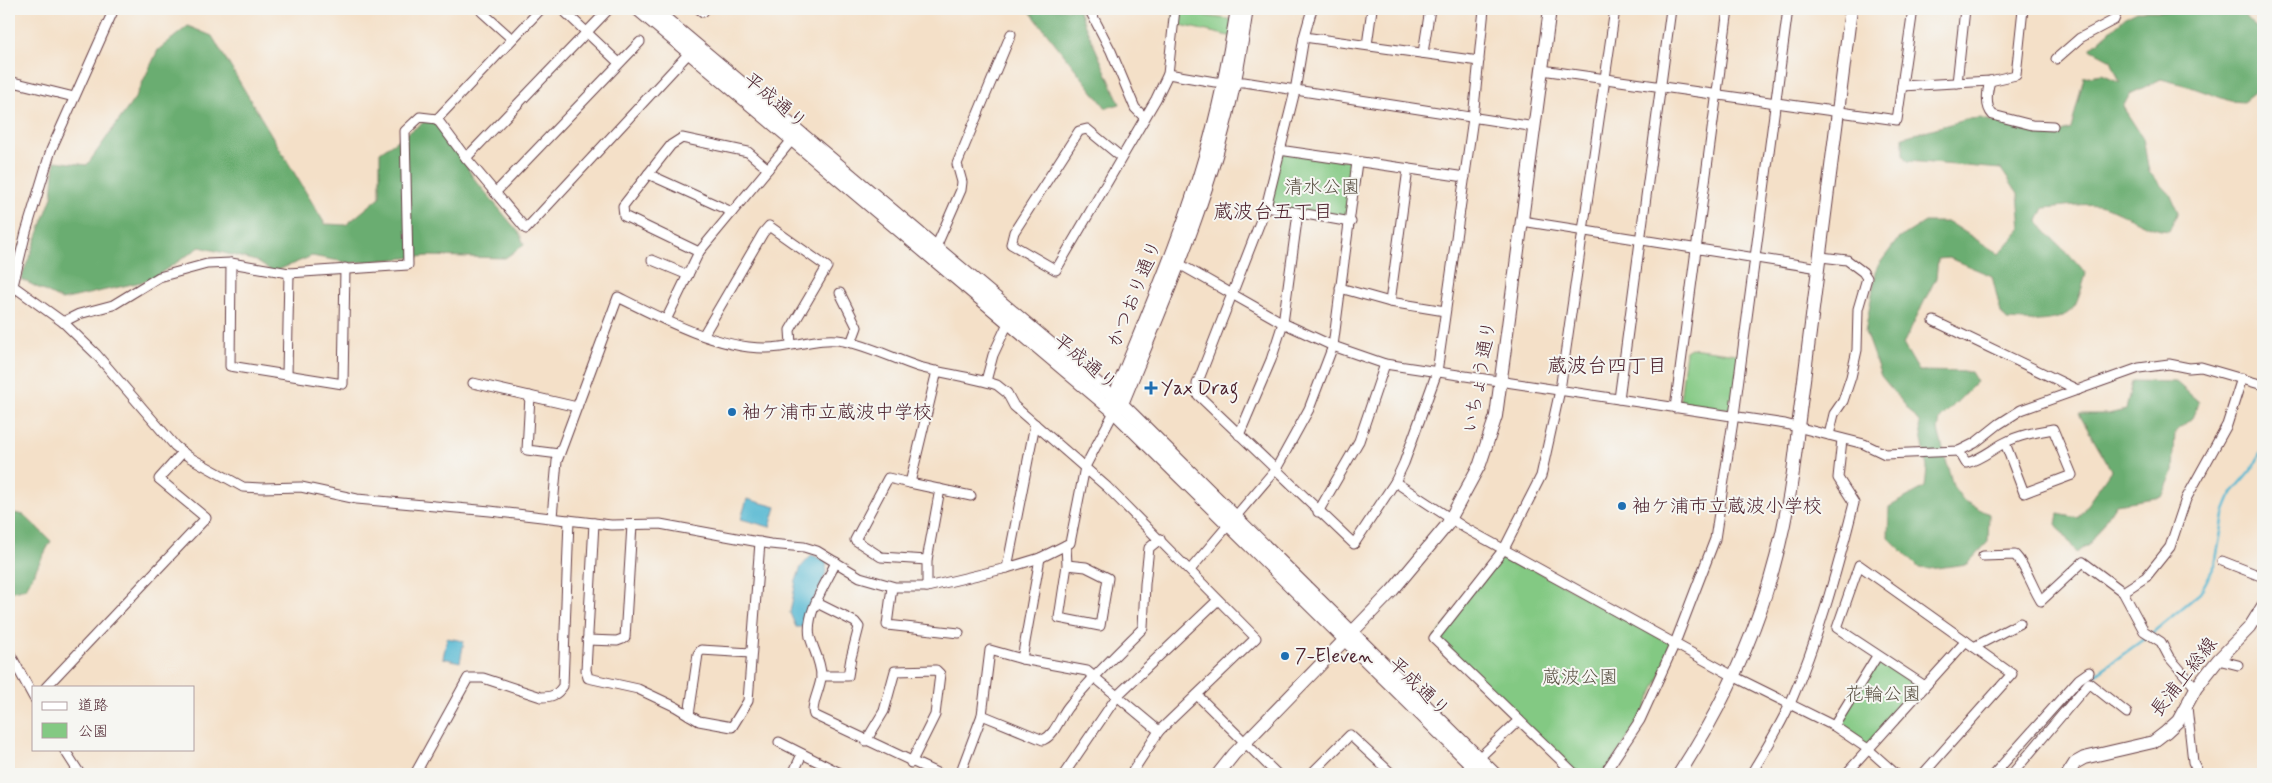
<svg xmlns="http://www.w3.org/2000/svg" width="2272" height="783" font-family="Mynerve,'Klee One',sans-serif">
<style>
.green{fill:#83c983;stroke:#667457}
.forest{fill:#6aad71;stroke:#5a664e}
.water{fill:#54b8d2;stroke:#4f6c7e}
.lines{fill:none;stroke-linecap:round;stroke-linejoin:round}
.stream{stroke:#54b8d2;stroke-width:2.5}
.street-casing{stroke:#643c43;stroke-width:11}
.secondary-casing{stroke:#643c43;stroke-width:14}
.street{stroke:#fff;stroke-width:9}
.secondary{stroke:#fff;stroke-width:12}
.poi-dot{fill:#1f6fb2;stroke:#f6f6f2;stroke-width:2}
.labels{text-anchor:middle;dominant-baseline:central;stroke-width:4;stroke-linejoin:round;paint-order:stroke}
.street-label{font-size:19px;fill:#4a1f2b;stroke:#f6f6f2}
.park-label{font-size:19px;fill:#5b5245;stroke:#f6f6f2}
.poi-label{font-size:19px;fill:#4a1f2b;stroke:#f6f6f2;text-anchor:start}
.neighbourhood-label{font-size:20px;fill:#4a1f2b;stroke:#f6f6f2}
</style>
<rect width="100%" height="100%" fill="#f6f6f2"/>
<filter id="ink" filterUnits="userSpaceOnUse"><feTurbulence type="fractalNoise" baseFrequency=".02" numOctaves="2"/><feDisplacementMap in="SourceGraphic" scale="10" xChannelSelector="R" yChannelSelector="G"/><feConvolveMatrix kernelMatrix="1 2 1 2 8 2 1 2 1" color-interpolation-filters="sRGB"/></filter>
<filter id="wash" filterUnits="userSpaceOnUse"><feTurbulence type="fractalNoise" baseFrequency=".0096" numOctaves="4" result="noise"/><feDisplacementMap in="SourceGraphic" scale="20" xChannelSelector="R" yChannelSelector="G"/><feGaussianBlur stdDeviation="1.12" result="paint"/><feColorMatrix in="noise" values="0 0 0 0 0 0 0 0 0 0 0 0 0 0 0 0 0 1.4 0 .05"/><feComposite in="paint" operator="in"/></filter>
<g filter="url(#wash)">
<rect width="100%" height="100%" fill="#f4e0c8"/>
<g class="green">
<path d="M1174,12L1235,20L1233,37L1172,23Z"/>
<path d="M1279,150L1357,162L1351,222L1266,207Z"/>
<path d="M1691,348L1737,354L1740,358L1735,405L1729,409L1683,404L1680,401L1686,351Z"/>
<path d="M1501,557L1511,558L1675,643L1640,720L1604,774H1575L1434,638Z"/>
<path d="M1877,656L1925,686L1868,749L1834,726Z"/>
</g>
<g class="forest">
<path d="M1028,9H1078L1120,104L1106,108Z"/>
<path d="M2194,9H2238L2263,33V87L2244,102L2230,101L2188,86L2161,79L2130,94L2123,107L2143,138L2149,172L2170,194L2178,212L2169,231C2146,230 2126,213 2103,206C2089,202 2061,207 2044,208L2038,221C2052,242 2072,254 2086,274C2083,284 2080,295 2076,304C2064,326 2027,321 2007,320L2001,313L1992,276L1949,258L1938,259L1936,278L1903,344L1919,371L1971,372L1977,382L1940,419L1938,430L1953,486L1964,501L1989,514L1988,542L1967,564L1929,569L1919,568L1888,537L1889,507L1925,487L1927,468L1919,422L1881,376L1865,332L1877,267L1898,239L1925,222H1949L1999,254L2021,229L2018,194L2001,169L1908,161L1903,154V137L1968,119L1980,118L2050,136L2071,129L2084,77L2102,74L2120,82L2111,60L2090,49L2127,16L2137,11H2192Z"/>
<path d="M188,26L212,36L325,224L346,225L380,197V152L430,118L455,144L472,176L520,234L524,245L505,258L428,256L350,263L312,256L273,272L256,261L200,247L150,280L62,300L21,279L52,197L55,161L87,165L135,98L158,50Z"/>
<path d="M2132,381L2176,382L2199,402L2192,418L2175,432L2173,472L2162,497L2116,504L2091,543L2077,553L2056,524L2058,514L2078,518L2111,470L2079,414H2108L2126,410Z"/>
<path d="M9,512L24,515L51,541L26,588L9,592Z"/>
</g>
<g class="water">
<path d="M747,499L776,507L770,527L741,519Z"/>
<path d="M812,555L826,561C830,582 806,604 803,627H796L790,613L796,581L801,567Z"/>
<path d="M447,638L464,641L460,662L443,658Z"/>
</g>
<g class="lines">
<g class="stream">
<path d="M2152,633L2200,593L2215,565L2225,510L2232,493L2253,468L2263,448"/>
<path d="M2088,680L2148,636"/>
</g>
</g>
</g>
<g filter="url(#ink)">
<g class="lines">
<defs>
<g id="street">
<path d="M484,9L482,12L512,39"/>
<path d="M541,9L437,119L466,158L526,229L689,53"/>
<path d="M562,9L619,63"/>
<path d="M699,9L703,12L705,9"/>
<path d="M1089,9L1111,51L1135,108L1144,117"/>
<path d="M1312,9L1304,37L1295,91L1266,207L1197,384L1198,395L1354,544L1395,482L1404,463L1437,372L1473,118L1484,9"/>
<path d="M1304,37L1479,61"/>
<path d="M1367,45L1372,9"/>
<path d="M1423,53L1430,9"/>
<path d="M2056,59L2080,38L2114,20L2118,9"/>
<path d="M1542,70L1897,120L1913,9"/>
<path d="M1168,74L1215,82H1244L1535,127"/>
<path d="M9,81L74,97"/>
<path d="M1990,81C1987,92 1985,107 1993,115L2032,125L2053,126"/>
<path d="M1957,83L1965,9"/>
<path d="M1902,86L1990,81L2016,75L2023,9"/>
<path d="M1279,150L1465,177"/>
<path d="M1121,157L1087,129L1079,131L1014,232L1011,244L1056,270L1156,99L1168,74L1175,9"/>
<path d="M466,158L609,9"/>
<path d="M648,174L732,212"/>
<path d="M495,193L640,42"/>
<path d="M1266,207L1351,222"/>
<path d="M1522,221L1819,268"/>
<path d="M936,247L961,190L962,182L957,164L1011,34"/>
<path d="M699,252L624,216L623,206L671,145L682,138L748,152L768,169"/>
<path d="M1821,257L1847,260L1863,272L1867,278L1858,309L1857,350L1851,377L1843,401L1834,414L1829,435"/>
<path d="M652,260L688,275"/>
<path d="M1174,261L1283,323L1333,346L1385,364L1785,424L1864,444L1885,454L1959,451L1975,443L1999,424L2021,410L2139,368L2169,364L2189,368L2201,367L2263,385"/>
<path d="M231,263L230,366L343,384L345,268"/>
<path d="M13,286L63,322L96,354L175,446L189,457L243,487L261,488L301,487L357,499L490,511L611,525L660,524L770,544L804,547L817,551L860,577L895,587H927L1007,568L1040,558L1070,543L1085,467L1114,412"/>
<path d="M1340,288L1390,302L1445,311"/>
<path d="M840,293L857,327L851,343"/>
<path d="M9,302L26,232L51,150L114,9"/>
<path d="M1390,302L1408,169"/>
<path d="M666,320L699,252L792,140"/>
<path d="M1934,321L2078,390"/>
<path d="M63,322L79,314L113,305L159,277L207,264L231,263L289,273L408,265L405,131L420,117L437,119"/>
<path d="M704,334L763,233L769,226L827,267L790,330L791,344"/>
<path d="M287,375L289,273"/>
<path d="M986,381L993,355L1008,323"/>
<path d="M473,383L577,407"/>
<path d="M530,396L527,450L559,454"/>
<path d="M1619,399L1671,9"/>
<path d="M1675,408L1728,9"/>
<path d="M1239,435L1271,360L1283,323L1298,213"/>
<path d="M1959,451L1966,463C1980,460 1991,450 2004,443C2019,435 2036,432 2053,429L2072,475L2024,493L2005,443"/>
<path d="M1395,482L1465,528L1735,677L1834,726L1868,749L1896,774"/>
<path d="M910,483L971,496"/>
<path d="M1318,512L1359,441L1385,364"/>
<path d="M552,517L557,461L618,297C660,318 717,348 764,348C791,349 817,336 844,341C870,346 894,359 919,367C945,374 972,377 997,385L1007,393L1014,406L1107,487L1256,638L1159,731L1131,774"/>
<path d="M594,523L586,670L588,678L638,689L676,707L699,721L732,727L748,701L760,542"/>
<path d="M1066,545L1067,565L1059,618L1100,626L1108,578L1086,567L1067,565"/>
<path d="M1983,556L2015,555C2026,566 2032,587 2041,601L2083,562L2123,592L2144,631L2161,642L2169,657L2196,688"/>
<path d="M927,560L940,489"/>
<path d="M2222,561L2263,577"/>
<path d="M836,562C826,584 805,613 810,637C814,651 822,665 821,678C820,689 810,707 814,715L939,774"/>
<path d="M1007,568L1035,424"/>
<path d="M1190,570L1276,469L1309,409L1333,346L1357,162"/>
<path d="M892,587L887,625L959,633"/>
<path d="M927,587V560L881,557L855,540L888,478L910,483L937,371"/>
<path d="M2123,592L2146,577L2170,547L2186,499L2227,425L2242,378"/>
<path d="M817,603L855,622L859,627L851,658L848,676H821"/>
<path d="M587,640L617,641L625,638L632,525"/>
<path d="M1974,647L2020,623"/>
<path d="M9,652L34,698"/>
<path d="M1022,659L1040,558"/>
<path d="M2218,660L2238,665"/>
<path d="M46,687L206,518L159,479L183,452"/>
<path d="M1197,695L1277,774"/>
<path d="M2187,707L2193,762L2199,774"/>
<path d="M689,715L698,654L701,650L751,653"/>
<path d="M982,715L1043,740C1055,735 1060,717 1068,707C1091,678 1117,654 1143,628L1145,584L1149,548L1160,539"/>
<path d="M1834,726L1877,656"/>
<path d="M866,741L884,711L895,671L936,670L940,674L935,715L911,763"/>
<path d="M779,742L842,774"/>
<path d="M64,749L80,774"/>
<path d="M415,774L468,678H483L541,697C552,697 557,695 563,686L569,520"/>
<path d="M793,774L802,754"/>
<path d="M960,774L982,715L990,650L1022,659L1087,671L1159,731"/>
<path d="M1064,774L1118,695L1218,600"/>
<path d="M1311,774L1350,735L1392,774"/>
<path d="M1462,774L1519,720"/>
<path d="M1575,774L1434,638L1504,549L1541,476L1560,390L1615,9"/>
<path d="M1604,774L1640,720L1675,643L1715,539L1735,408L1788,9"/>
<path d="M1751,774C1765,751 1779,728 1790,704C1818,640 1837,571 1854,503L1838,478L1842,439"/>
<path d="M1846,774L1966,641"/>
<path d="M1923,774L2012,674L1859,565L1837,628L1925,686"/>
<path d="M1994,774L2079,679L2089,672"/>
<path d="M2012,774L2089,683L2127,713"/>
</g>
<g id="secondary">
<path d="M637,9L1114,412L1481,774"/>
<path d="M654,9L1122,404L1495,774"/>
<path d="M1114,404V397C1146,317 1182,237 1206,153C1220,106 1229,58 1237,9"/>
<path d="M1117,409L1122,404C1165,299 1212,193 1235,80C1240,57 1243,33 1247,9"/>
<path d="M1218,774L1234,754L1392,591L1447,525L1480,464L1496,416L1550,9"/>
<path d="M1679,774C1750,664 1787,557 1798,427L1851,9"/>
<path d="M2068,774L2075,763L2084,758L2153,742L2166,732L2178,721L2196,688L2218,660L2250,627L2263,606"/>
</g>
</defs>
<use href="#street" class="street-casing"/>
<use href="#secondary" class="secondary-casing"/>
<use href="#street" class="street"/>
<use href="#secondary" class="secondary"/>
</g>
</g>
<g class="poi-dot">
<path d="M1148.5 380.5h5v5h5v5h-5v5h-5v-5h-5v-5h5z"/>
<circle cx="732" cy="412" r="5"/>
<circle cx="1622" cy="506" r="5"/>
<circle cx="1285" cy="656" r="5"/>
</g>
<g class="labels">
<g class="street-label">
<text transform="translate(775 101) rotate(40)">平成通り</text>
<text transform="translate(1135 294) rotate(-68)">かつおり通り</text>
<text transform="translate(1085 362) rotate(40)">平成通り</text>
<text transform="translate(1480 377) rotate(-80)">いちょう通り</text>
<text transform="translate(2184 677) rotate(-52)">長浦上総線</text>
<text transform="translate(1419 687) rotate(44)">平成通り</text>
</g>
<g class="park-label">
<text x="1322" y="187">清水公園</text>
<text x="1580" y="677">蔵波公園</text>
<text x="1883" y="694">花輪公園</text>
</g>
<g class="poi-label">
<text x="1161" y="388">Yax Drag</text>
<text x="742" y="412">袖ケ浦市立蔵波中学校</text>
<text x="1632" y="506">袖ケ浦市立蔵波小学校</text>
<text x="1295" y="656">7-Eleven</text>
</g>
<g class="neighbourhood-label">
<text x="1273" y="212">蔵波台五丁目</text>
<text x="1607" y="366">蔵波台四丁目</text>
</g>
</g>
<rect width="2272" height="783" fill="none" stroke="#f6f6f2" stroke-width="30"/>
<rect x="32" y="686" width="162" height="65" fill="#f6f6f2" stroke="#b1a0a2"/>
<rect x="42" y="702" width="25" height="8" fill="#ffffff" stroke="#b1a0a2"/>
<text x="78" y="710" font-size="15" fill="#4a1f2b">道路</text>
<rect x="42" y="723" width="25" height="15" fill="#83c983" stroke="#b1a0a2"/>
<text x="78" y="736" font-size="15" fill="#4a1f2b">公園</text>
</svg>
